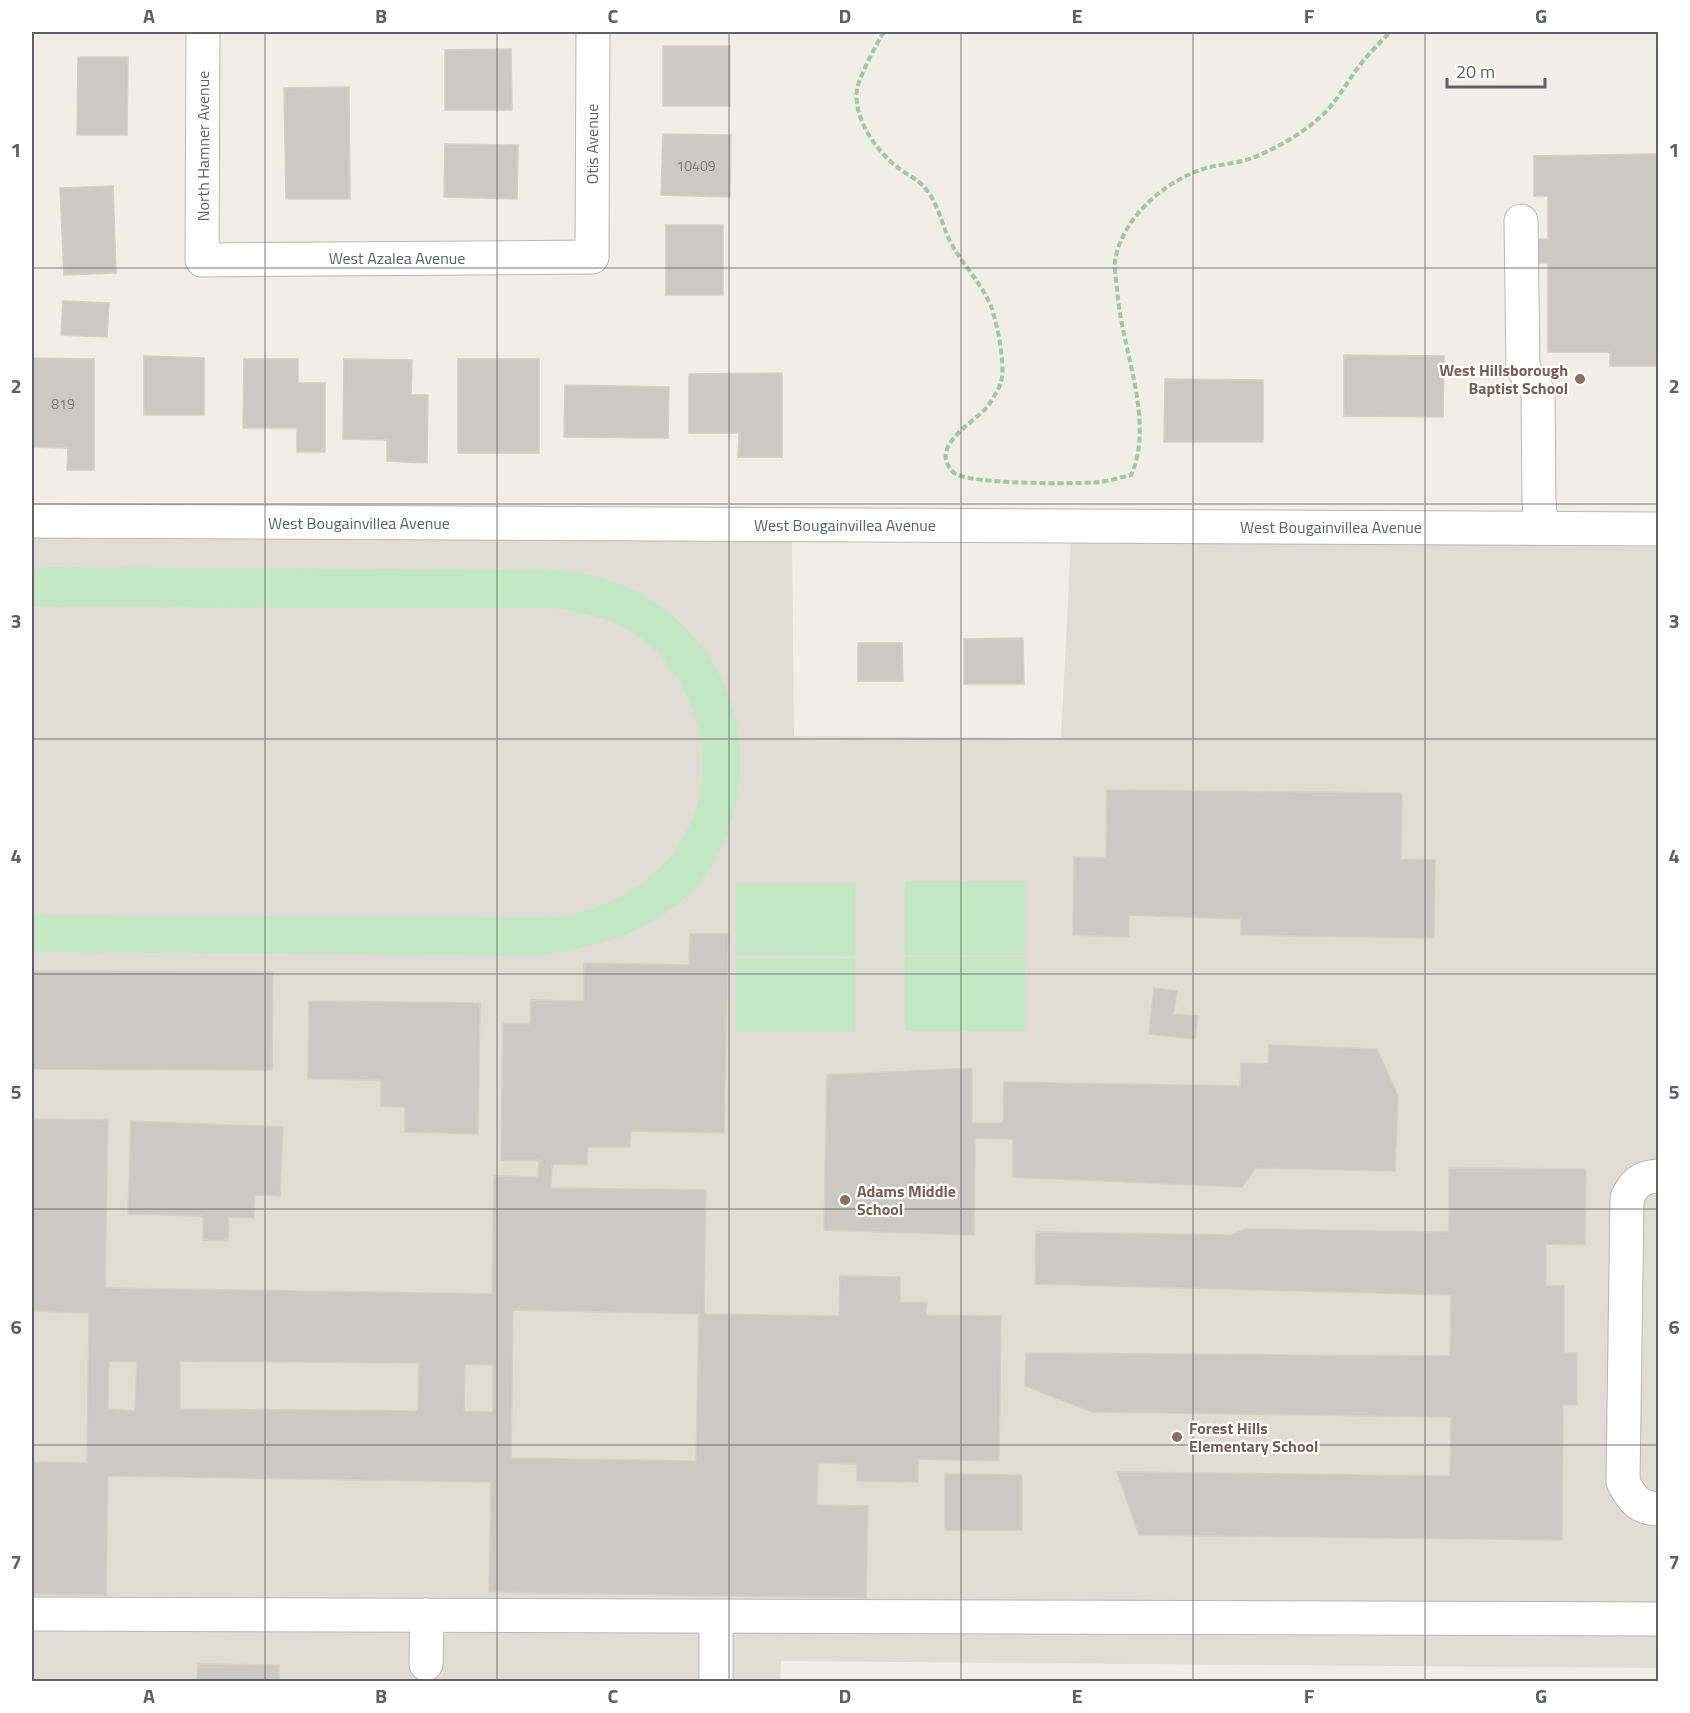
<svg xmlns="http://www.w3.org/2000/svg" width="1690" height="1713" font-family="'Titillium Web',sans-serif">
<style>
.education{fill:#e0ddd4}
.green{fill:#c3e8c3}
.building{fill:#ccc8c3;stroke:#d5d0c4;stroke-width:1.5;fill-rule:evenodd}
.lines{fill:none;stroke-linecap:round;stroke-linejoin:round}
.minor-casing{stroke:#b6b8bd;stroke-width:35}
.path{stroke:#9cc9a9;stroke-width:4;stroke-dasharray:6 3;stroke-linecap:butt}
.minor{stroke:#fff;stroke-width:33}
.grid{fill:none;stroke:#5e6167;stroke-width:1.5;stroke-opacity:0.55}
.education-dot{fill:#8d6e63;stroke:#fff;stroke-width:2}
.labels{text-anchor:middle;dominant-baseline:central;stroke-width:4.5;stroke-linejoin:round;paint-order:stroke}
.number-label{font-size:14px;fill:#7a7b7e}
.street-label{font-size:16px;fill:#5e6167;stroke:#fff}
.education-label{font-size:16px;font-weight:bold;fill:#785e54;stroke:#fff;text-anchor:start}
.neatline{fill:none;stroke:#5e6167;stroke-width:2}
.grid-label{font-size:20px;text-anchor:middle;font-weight:bold;fill:#5e6167}
</style>
<rect width="100%" height="100%" fill="#f0eee6"/>
<path class="education" d="M32,536L792,540L794,736L1061,738L1071,540L1658,547V1668L781,1661L780,1682H32Z"/>
<g class="green">
<path d="M47,567L536,570C558,571 581,571 603,578C704,610 760,709 734,811C723,852 701,890 664,914C626,940 585,948 540,956L32,952V912L50,915L556,917C671,902 737,797 684,690C671,664 648,638 621,626C598,615 572,610 546,608L32,607V569Z"/>
<rect x="905" y="881" width="120" height="74"/>
<path d="M736,883H855V956L736,955Z"/>
<rect x="905" y="957" width="120" height="74"/>
<rect x="736" y="959" width="119" height="73"/>
</g>
<g class="building">
<rect x="663" y="46" width="67" height="60"/>
<path d="M511,49L512,110H445V50Z"/>
<path d="M78,57H128L127,135H77Z"/>
<path d="M349,87L350,199H286L284,88Z"/>
<path d="M663,134L731,135L730,197L661,195Z"/>
<path d="M445,144L518,145L517,199L444,197Z"/>
<path d="M1658,154V366H1610V352H1548V263H1530V239H1548V196H1534V156Z"/>
<path d="M113,186L116,273L64,275L60,188Z"/>
<rect x="666" y="225" width="57" height="70"/>
<path d="M63,301L109,303L107,337L61,335Z"/>
<path d="M1344,355L1444,356L1443,417L1344,416Z"/>
<path d="M144,356L204,358V415H144Z"/>
<path d="M32,358L94,359V470H67L68,448L32,447Z"/>
<path d="M244,359H298V383H325V452H297V428H243Z"/>
<path d="M344,359L412,360L411,395H428L427,463L387,461V440L343,439Z"/>
<rect x="458" y="359" width="81" height="94"/>
<path d="M782,373V457H738L739,433H689V374Z"/>
<path d="M1165,379L1263,380V442H1164Z"/>
<path d="M565,385L669,387L668,438L564,437Z"/>
<path d="M1023,638L1024,684H964V639Z"/>
<path d="M858,643H902L903,681H858Z"/>
<path d="M1107,790L1402,793L1401,859L1435,860L1434,938L1241,935V919L1129,915V937L1073,935L1074,857L1106,858Z"/>
<path d="M690,934H728L724,1133L631,1131L630,1147H588L587,1165L552,1164L551,1188L706,1190L704,1314L839,1316L840,1276L900,1277V1302L927,1303L926,1315L1001,1316L999,1461L918,1459V1482L857,1481V1464L818,1463L817,1505L868,1506L866,1598L489,1592L491,1482L108,1476L106,1595L32,1594V1462L87,1463L89,1313L32,1311V1119L108,1120L105,1288L492,1294L494,1176L538,1177L539,1160H501L503,1024H530L531,1000L584,1001V963L689,965ZM513,1310L699,1314L696,1461L511,1458ZM109,1361L137,1362L135,1411L108,1409ZM180,1361L419,1363L418,1411L180,1409ZM465,1364L493,1365V1412L464,1411Z"/>
<path d="M32,971L273,972L272,1070L32,1069Z"/>
<path d="M1154,988L1177,991L1174,1014L1198,1016L1195,1039L1149,1034Z"/>
<path d="M309,1001L480,1003L478,1134L405,1132V1107L381,1106V1080L308,1079Z"/>
<path d="M1269,1045L1377,1049L1398,1096L1395,1171L1256,1168L1242,1187L1013,1177V1139L975,1138L974,1235L824,1230L827,1075L972,1068V1123H1003L1004,1082L1240,1086L1241,1063L1268,1064Z"/>
<path d="M131,1121L283,1127L280,1196L255,1195L254,1218L229,1217L228,1240H203V1216L128,1214Z"/>
<path d="M1449,1168L1586,1169L1585,1245L1546,1244V1286H1564V1353H1577V1405H1563L1562,1540L1139,1535L1117,1472L1450,1476L1451,1417L1092,1412L1025,1386L1026,1353L1450,1356L1451,1295L1035,1284L1036,1232L1231,1235L1246,1229L1449,1232Z"/>
<path d="M945,1474L1022,1475V1530H945Z"/>
<path d="M198,1664L279,1665V1682H197Z"/>
</g>
<g class="lines">
<defs>
<g id="minor">
<path d="M203,32L202,260L592,257L593,32"/>
<path d="M1521,221L1523,368L1538,392L1539,500L1541,528"/>
<path d="M32,521L1658,529"/>
<path d="M1658,1176C1641,1177 1634,1183 1627,1198L1623,1482C1632,1499 1638,1508 1658,1509"/>
<path d="M32,1614L1658,1619"/>
<path d="M716,1617V1682"/>
<path d="M426,1664L427,1615"/>
</g>
</defs>
<use href="#minor" class="minor-casing"/>
<path class="path" d="M884,32C878,40 858,80 857,89C853,118 875,149 896,166C905,174 918,179 925,188C939,204 942,227 952,245C964,266 981,283 991,306C997,323 1006,365 1001,382C999,389 992,400 988,406C974,423 928,446 953,472C965,485 1078,484 1100,482C1110,481 1121,477 1131,475C1156,421 1120,345 1117,288C1116,279 1114,269 1115,261C1121,219 1165,181 1203,169C1219,164 1236,164 1252,158C1275,149 1300,135 1318,119C1336,104 1346,83 1360,65C1369,53 1380,43 1390,32"/>
<use href="#minor" class="minor"/>
</g>
<path class="grid" d="M265,32V1682M497,32V1682M729,32V1682M961,32V1682M1193,32V1682M1425,32V1682M32,268H1658M32,504H1658M32,739H1658M32,974H1658M32,1209H1658M32,1445H1658"/>
<g class="education-dot">
<circle cx="1580" cy="379" r="6"/>
<circle cx="845" cy="1200" r="6"/>
<circle cx="1177" cy="1437" r="6"/>
</g>
<g class="labels">
<g class="number-label">
<text x="696" y="165">10409</text>
<text x="63" y="403">819</text>
</g>
<g class="street-label">
<text transform="translate(592 144) rotate(-90)">Otis Avenue</text>
<text transform="translate(203 146) rotate(-90)">North Hamner Avenue</text>
<text x="397" y="258">West Azalea Avenue</text>
<text x="359" y="523">West Bougainvillea Avenue</text>
<text x="845" y="525">West Bougainvillea Avenue</text>
<text x="1331" y="527">West Bougainvillea Avenue</text>
</g>
<g class="education-label">
<text x="1568" y="370" text-anchor="end">West Hillsborough<tspan x="1568" dy="18">Baptist School</tspan></text>
<text x="857" y="1191">Adams Middle<tspan x="857" dy="18">School</tspan></text>
<text x="1189" y="1428">Forest Hills<tspan x="1189" dy="18">Elementary School</tspan></text>
</g>
</g>
<rect width="1690" height="1713" fill="none" stroke="#ffffff" stroke-width="66"/>
<path d="M1447 78v9h98v-9" fill="none" stroke="#5e6167" stroke-width="3"/>
<text x="1456" y="78" font-size="18" fill="#5e6167" stroke="#ffffff" stroke-width="4.5" paint-order="stroke">20 m</text>
<rect x="33" y="33" width="1624" height="1647" class="neatline"/>
<g class="grid-label">
<text x="149" y="23">A</text>
<text x="381" y="23">B</text>
<text x="613" y="23">C</text>
<text x="845" y="23">D</text>
<text x="1077" y="23">E</text>
<text x="1309" y="23">F</text>
<text x="1541" y="23">G</text>
<text x="16" y="157">1</text>
<text x="1674" y="157">1</text>
<text x="16" y="393">2</text>
<text x="1674" y="393">2</text>
<text x="16" y="628">3</text>
<text x="1674" y="628">3</text>
<text x="16" y="863">4</text>
<text x="1674" y="863">4</text>
<text x="16" y="1099">5</text>
<text x="1674" y="1099">5</text>
<text x="16" y="1334">6</text>
<text x="1674" y="1334">6</text>
<text x="16" y="1569">7</text>
<text x="1674" y="1569">7</text>
<text x="149" y="1703">A</text>
<text x="381" y="1703">B</text>
<text x="613" y="1703">C</text>
<text x="845" y="1703">D</text>
<text x="1077" y="1703">E</text>
<text x="1309" y="1703">F</text>
<text x="1541" y="1703">G</text>
</g>
</svg>
